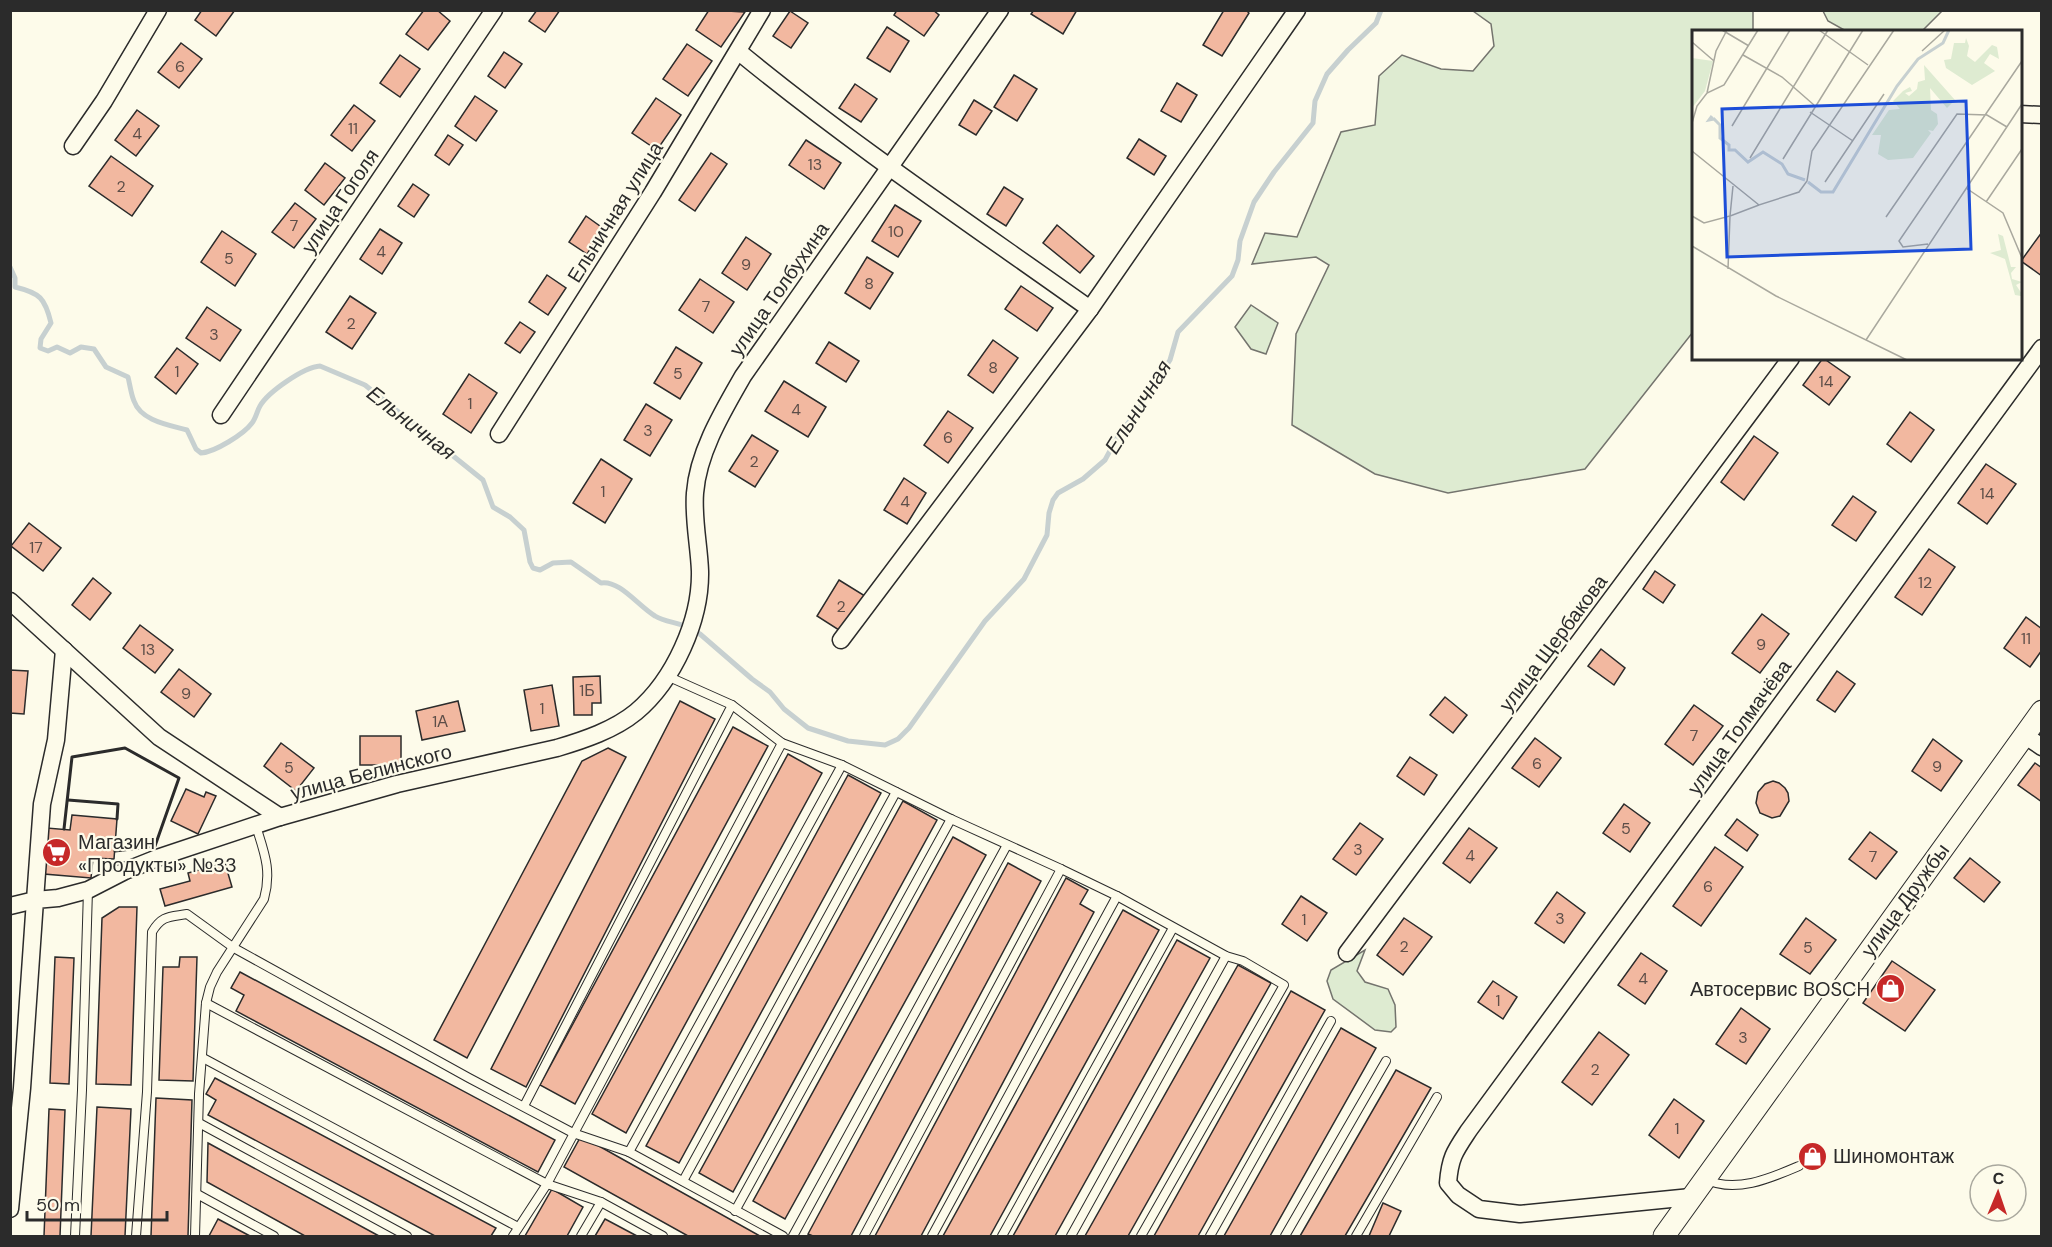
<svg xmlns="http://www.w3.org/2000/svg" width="2052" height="1247" font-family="'DM Sans',sans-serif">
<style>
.green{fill:#deebd1;stroke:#74746e;stroke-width:1.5}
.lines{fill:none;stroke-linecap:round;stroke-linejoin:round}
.stream{stroke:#c7d0d0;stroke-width:5}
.building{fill:#f2b8a0;stroke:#2b2b2b;stroke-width:1.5}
.service-casing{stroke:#2b2b2b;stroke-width:10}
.minor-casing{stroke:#2b2b2b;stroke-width:19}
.tertiary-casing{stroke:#2b2b2b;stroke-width:23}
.service{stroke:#fdfbea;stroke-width:8}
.minor{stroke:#fdfbea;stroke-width:16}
.tertiary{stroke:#fdfbea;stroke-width:21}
.wall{stroke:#2b2b2b;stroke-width:3}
.labels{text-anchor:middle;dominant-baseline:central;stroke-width:4.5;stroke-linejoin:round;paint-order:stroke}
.number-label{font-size:16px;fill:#5d4e48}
.street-label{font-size:20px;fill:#2b2b2b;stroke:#fdfbea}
.poi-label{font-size:20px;fill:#2b2b2b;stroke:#fdfbea;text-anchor:start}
.water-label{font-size:21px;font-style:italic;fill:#2b2b2b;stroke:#fdfbea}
.inset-river{fill:none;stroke:#c7d0d0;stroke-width:3}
.inset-road{fill:none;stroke:#a9a89e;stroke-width:1.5}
.view{fill:#1d4ed8;fill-opacity:0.15;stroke:#1d4ed8;stroke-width:3}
.inset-edge{fill:none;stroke:#2b2b2b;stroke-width:3}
</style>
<rect width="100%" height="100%" fill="#fdfbea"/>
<g class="green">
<path d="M1473,11H1753V31L1694,32L1693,332L1585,469L1448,493L1375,474L1292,425L1296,334L1329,265L1316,257L1252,264L1265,233L1297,237L1341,132L1375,125L1379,76L1402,55L1441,69L1473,71L1494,46L1491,24Z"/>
<path d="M1823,11H1942L1921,32L1846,31L1828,21Z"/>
<path d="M1251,305L1278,323L1266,354L1251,349L1235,327Z"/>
<path d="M1365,950L1357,971L1365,982L1388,989L1395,1005L1396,1027L1391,1032L1375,1030L1333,999L1327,981L1331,970Z"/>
</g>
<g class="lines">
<g class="stream">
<path d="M10,267L15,278V287C40,293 45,298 51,323L41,339L40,348L48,351L57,347L70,353L81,347L94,349L106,367L128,377C130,385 131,394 134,401C141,421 169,425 187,430L196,449L201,453C215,452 244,434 252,423C256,418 257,411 260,406C268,392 304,367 320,366L365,385L483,480L493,507L510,517L524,530L530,562L533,568L540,570L553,563L571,562L601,583C620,580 638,606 655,616C663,621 673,622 682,625"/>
<path d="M700,634L752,679L770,692L784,709L808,728L848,741L885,745L898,739L909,728L985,621L1024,579L1047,535L1049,513L1053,500L1058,493L1083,479L1105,460L1118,436L1135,414L1170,360L1178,332L1232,276L1238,260L1240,241L1254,202L1274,172L1313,123L1315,101L1327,74L1348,50L1376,23L1381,10"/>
</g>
</g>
<g class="building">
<path d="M202,10H235L216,36L195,20Z"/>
<path d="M424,10H437L450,21L428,50L406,34Z"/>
<path d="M537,10H560L545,32L529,21Z"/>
<path d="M709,10L745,12L721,47L696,30Z"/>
<path d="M897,10H933L939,15L924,36L894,15Z"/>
<path d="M1034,10H1077L1063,34L1031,14Z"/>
<path d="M1224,10H1246L1249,13L1222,56L1203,45Z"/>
<path d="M790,11L808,23L791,48L773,36Z"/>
<path d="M887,27L909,41L890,72L867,58Z"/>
<path d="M181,43L202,59L179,88L158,72Z"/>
<path d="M687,44L712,61L688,96L663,79Z"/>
<path d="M504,52L522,64L505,88L488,76Z"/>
<path d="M400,55L420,69L400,97L380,83Z"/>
<path d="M1014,75L1037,89L1017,121L994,107Z"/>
<path d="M1177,83L1197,95L1181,122L1161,111Z"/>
<path d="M855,84L877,99L861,122L839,108Z"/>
<path d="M475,96L497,111L476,141L455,126Z"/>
<path d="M656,98L681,115L657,150L632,133Z"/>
<path d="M974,100L992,111L976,135L959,125Z"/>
<path d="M354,105L375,121L352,151L331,135Z"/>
<path d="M137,110L159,126L136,156L115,140Z"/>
<path d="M448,135L463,145L449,165L435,155Z"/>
<path d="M1139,139L1166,156L1154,175L1127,158Z"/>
<path d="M806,140L841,163L824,189L789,165Z"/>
<path d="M711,153L727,164L695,211L679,200Z"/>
<path d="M111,156L153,186L132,216L89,186Z"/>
<path d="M325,163L345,178L324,205L305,190Z"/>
<path d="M413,184L429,195L414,217L398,206Z"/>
<path d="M1004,187L1023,199L1006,226L987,214Z"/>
<path d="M295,203L316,219L294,248L272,232Z"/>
<path d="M895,205L921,221L898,257L872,241Z"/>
<path d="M586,216L604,229L587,254L569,242Z"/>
<path d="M1057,225L1094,256L1080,273L1043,243Z"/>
<path d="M380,229L402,243L382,274L360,259Z"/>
<path d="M222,231L256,254L235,286L201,262Z"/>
<path d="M2042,232V276L2021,261Z"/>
<path d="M746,237L771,254L747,290L722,273Z"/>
<path d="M867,257L893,273L870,309L845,293Z"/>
<path d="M547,275L566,288L548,315L529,302Z"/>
<path d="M700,279L734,302L713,333L679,310Z"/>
<path d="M1021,286L1053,308L1037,331L1005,309Z"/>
<path d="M350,296L376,313L352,349L326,332Z"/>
<path d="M207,307L241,330L220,361L186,338Z"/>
<path d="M520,322L535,332L520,353L505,343Z"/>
<path d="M993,340L1018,358L993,393L968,375Z"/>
<path d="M829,342L859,361L846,382L816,363Z"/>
<path d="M676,347L702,363L680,399L654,383Z"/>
<path d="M177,348L198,364L176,394L155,377Z"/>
<path d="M1823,358L1850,377L1829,405L1803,385Z"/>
<path d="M469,374L497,393L471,433L443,414Z"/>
<path d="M784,381L826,407L808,437L765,411Z"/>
<path d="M646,404L672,420L650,456L624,440Z"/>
<path d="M948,411L973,428L948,463L924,445Z"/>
<path d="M1910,412L1934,430L1911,462L1887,444Z"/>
<path d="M752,435L778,451L755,487L729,471Z"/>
<path d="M1754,436L1778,453L1744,500L1721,482Z"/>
<path d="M601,459L632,479L605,523L573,503Z"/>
<path d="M1986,464L2016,484L1987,524L1958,503Z"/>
<path d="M904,478L926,493L907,524L884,510Z"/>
<path d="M1853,496L1876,512L1856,541L1832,525Z"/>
<path d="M29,523L61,548L43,571L11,546Z"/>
<path d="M1929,549L1955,567L1922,615L1895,597Z"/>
<path d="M1655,571L1675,585L1663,603L1643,589Z"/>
<path d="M93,578L111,593L90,620L72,605Z"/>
<path d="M839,580L865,596L842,632L817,616Z"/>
<path d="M1762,614L1789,634L1760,673L1732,653Z"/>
<path d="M2026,617L2042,629V650L2030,667L2004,648Z"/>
<path d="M140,625L173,650L155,673L123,648Z"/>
<path d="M1601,649L1625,668L1614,685L1588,666Z"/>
<path d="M179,669L211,694L194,717L161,692Z"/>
<path d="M10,670L28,671L24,714L10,713Z"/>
<path d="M1837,671L1855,684L1835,712L1817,700Z"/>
<path d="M600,676L601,703H592V715H574L573,677Z"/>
<path d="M552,685L559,726L531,731L524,690Z"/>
<path d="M1445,697L1467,715L1453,733L1430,715Z"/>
<path d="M458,701L465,731L422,740L416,711Z"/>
<path d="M680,701L715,719L526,1087L491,1069Z"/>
<path d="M1694,705L1723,726L1693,765L1665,744Z"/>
<path d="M733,727L768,746L575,1104L540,1085Z"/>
<rect x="360" y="736" width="41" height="29"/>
<path d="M1535,738L1561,758L1539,787L1512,768Z"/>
<path d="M1933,739L1962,761L1941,791L1912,771Z"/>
<path d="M281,743L314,768L296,791L264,766Z"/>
<path d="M608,748L626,757L467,1058L434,1040L582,761Z"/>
<path d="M788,754L822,773L626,1133L592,1114Z"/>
<path d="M1410,757L1437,775L1424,795L1397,776Z"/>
<path d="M2035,763L2042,768V802L2018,785Z"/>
<path d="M848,775L881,793L679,1163L646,1146Z"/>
<path d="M1773,781L1779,783L1785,788L1788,793L1789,801L1780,816L1772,818L1760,813L1756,803L1758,792L1765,784Z"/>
<path d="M186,789L204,797L206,792L216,796L198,834L171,821Z"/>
<path d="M903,801L937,820L733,1192L699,1173Z"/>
<path d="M1624,804L1650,823L1630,852L1603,833Z"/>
<path d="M72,815L117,819L114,859L93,858L91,878L44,874L47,828L70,830Z"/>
<path d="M1737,819L1758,835L1747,851L1725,835Z"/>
<path d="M1360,823L1383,839L1356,875L1333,859Z"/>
<path d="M1469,828L1497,848L1470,883L1443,863Z"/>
<path d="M1870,832L1897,852L1876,879L1849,859Z"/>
<path d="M953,837L986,855L785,1219L753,1201Z"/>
<path d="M1715,847L1743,867L1701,926L1673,906Z"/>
<path d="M1970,858L2000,882L1984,902L1954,878Z"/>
<path d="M225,863L232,887L165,906L160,889L190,881L188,873Z"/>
<path d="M1008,863L1041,881L851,1236H813L808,1234Z"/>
<path d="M1066,878L1088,890L1080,904L1094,912L921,1236H875Z"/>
<path d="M1557,892L1585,913L1564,943L1535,923Z"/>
<path d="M1301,896L1327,913L1307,941L1282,924Z"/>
<path d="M119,907H137L131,1085L96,1084L102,918Z"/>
<path d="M1123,910L1159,930L990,1236H943Z"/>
<path d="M1404,918L1432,937L1403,975L1377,955Z"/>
<path d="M1806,918L1836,940L1810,974L1780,954Z"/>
<path d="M1177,940L1210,958L1055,1236H1013Z"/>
<path d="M1641,953L1667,971L1645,1004L1618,985Z"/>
<path d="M55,957L74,958L69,1084L50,1083Z"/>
<path d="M180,957H197L193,1081L159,1080L163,967H179Z"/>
<path d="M1892,961L1935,990L1905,1031L1863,1003Z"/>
<path d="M1238,965L1271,983L1128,1236H1085Z"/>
<path d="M240,972L555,1140L538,1172L236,1011L244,995L231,988Z"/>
<path d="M1493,981L1517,997L1503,1019L1478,1002Z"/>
<path d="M1291,991L1325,1010L1198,1236H1154Z"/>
<path d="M1741,1008L1770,1029L1746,1064L1716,1044Z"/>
<path d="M1341,1028L1376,1048L1270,1236H1224Z"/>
<path d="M1599,1032L1629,1055L1592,1105L1562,1082Z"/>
<path d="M1396,1070L1431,1088L1345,1236H1300Z"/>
<path d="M215,1078L496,1228L491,1236H435L208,1115L216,1100L206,1094Z"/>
<path d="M156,1098L192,1100L188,1236H151Z"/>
<path d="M1674,1099L1704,1121L1679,1158L1649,1135Z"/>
<path d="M97,1107L131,1109L125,1236H91Z"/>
<path d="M49,1109L65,1110L60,1236H44Z"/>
<path d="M581,1136L760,1236H688L564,1167Z"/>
<path d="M208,1143L379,1236H305L207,1182Z"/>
<path d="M552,1189L583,1207L567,1236H525Z"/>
<path d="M1383,1203L1401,1211L1389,1236H1369Z"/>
<path d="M218,1219L250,1236H209Z"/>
<path d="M605,1219L637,1236H595Z"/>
</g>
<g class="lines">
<defs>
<g id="service">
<path d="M667,676L732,705L782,743L842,765L951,819L1061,869L1117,896L1226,956L1243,961L1284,985L1141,1236"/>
<path d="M206,1003L547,1184L601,1202L663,1236"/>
<path d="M203,1058L518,1227"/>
<path d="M524,1106L732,705"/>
<path d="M199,1123L407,1236"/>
<path d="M629,1152L842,765"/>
<path d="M1705,1179C1735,1194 1771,1178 1799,1166"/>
<path d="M683,1181L896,792"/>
<path d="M197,1194L274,1236"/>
<path d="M735,1211L951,819"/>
<path d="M75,1236L82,1090L88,890"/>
<path d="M136,1236L147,1092L152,932C162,915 170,917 187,914L234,948L469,1078L573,1133L629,1152L783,1236"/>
<path d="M195,1236L199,1094L206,1003L210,987L217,972L264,899C272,870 264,852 256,826"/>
<path d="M513,1236L547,1184L782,743"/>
<path d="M581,1236L601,1202"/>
<path d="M793,1236L1007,845"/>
<path d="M864,1236L1061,869"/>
<path d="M932,1236L1117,896"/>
<path d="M1002,1236L1173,928"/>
<path d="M1071,1236L1226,956"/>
<path d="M1210,1236L1331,1021"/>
<path d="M1285,1236L1386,1061"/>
<path d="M1356,1236L1437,1097"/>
</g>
<g id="minor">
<path d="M739,52C851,144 972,225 1090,309"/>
<path d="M2020,114L2042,115"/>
<path d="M73,146L104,101L158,10"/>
<path d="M221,415L494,10"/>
<path d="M499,434L653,192L762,10"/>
<path d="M10,601L159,737L280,817L397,784L557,748C584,740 614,730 636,712C674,680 701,620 700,571C699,545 693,519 695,493C698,452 723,411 743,376L1000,10"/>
<path d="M841,640L1090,309L1297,10"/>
<path d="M2024,735L2042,747"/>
<path d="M10,906L35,900L42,804L56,740L64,650"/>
<path d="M1347,953L1791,358"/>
<path d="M1691,1197L1520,1214L1479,1209L1458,1195L1448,1183C1450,1157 1455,1151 1469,1130L2042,348"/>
<path d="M10,1209L22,1088L35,900L58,898L88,890L125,871L160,857L280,817"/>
</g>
<path id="tertiary" d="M1664,1236L2042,711"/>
</defs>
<use href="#service" class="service-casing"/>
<use href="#minor" class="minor-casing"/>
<use href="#tertiary" class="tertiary-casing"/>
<use href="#service" class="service"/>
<use href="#minor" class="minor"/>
<use href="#tertiary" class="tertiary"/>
<g class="wall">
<path d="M68,800L118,804L117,819"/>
<path d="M64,829L72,757L125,748L179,778L155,846L115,851"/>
</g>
</g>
<defs>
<symbol id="supermarket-disc" viewBox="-11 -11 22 22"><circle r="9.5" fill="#c62828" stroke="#fdfbea"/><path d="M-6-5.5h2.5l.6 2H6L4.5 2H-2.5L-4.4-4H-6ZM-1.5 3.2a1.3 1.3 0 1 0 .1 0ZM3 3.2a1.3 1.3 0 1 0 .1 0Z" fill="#fff"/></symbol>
<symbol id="shop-disc" viewBox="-11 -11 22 22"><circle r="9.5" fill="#c62828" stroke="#fdfbea"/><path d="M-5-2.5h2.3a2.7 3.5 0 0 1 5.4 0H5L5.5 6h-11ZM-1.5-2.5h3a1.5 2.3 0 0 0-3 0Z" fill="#fff"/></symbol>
</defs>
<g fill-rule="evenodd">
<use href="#supermarket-disc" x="40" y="836" width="33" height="33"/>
<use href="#shop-disc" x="1874" y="972" width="33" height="33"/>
<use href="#shop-disc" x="1796" y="1140" width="33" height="33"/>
</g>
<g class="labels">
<g class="number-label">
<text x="180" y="66">6</text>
<text x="353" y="128">11</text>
<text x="137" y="133">4</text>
<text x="815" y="164">13</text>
<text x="121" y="186">2</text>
<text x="294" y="225">7</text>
<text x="896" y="231">10</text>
<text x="381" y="251">4</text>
<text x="229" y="258">5</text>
<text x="746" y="264">9</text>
<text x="869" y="283">8</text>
<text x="706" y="306">7</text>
<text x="351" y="323">2</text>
<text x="214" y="334">3</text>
<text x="993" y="367">8</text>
<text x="177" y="371">1</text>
<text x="678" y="373">5</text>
<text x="1826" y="381">14</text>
<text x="470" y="403">1</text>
<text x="796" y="409">4</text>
<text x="648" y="430">3</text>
<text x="948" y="437">6</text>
<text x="754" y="461">2</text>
<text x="603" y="491">1</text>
<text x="1987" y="493">14</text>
<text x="905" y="501">4</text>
<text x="36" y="547">17</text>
<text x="1925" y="582">12</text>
<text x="841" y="606">2</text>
<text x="2026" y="638">11</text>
<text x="1761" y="644">9</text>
<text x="148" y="649">13</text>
<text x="587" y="690">1Б</text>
<text x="186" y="693">9</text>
<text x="542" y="708">1</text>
<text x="440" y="721">1А</text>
<text x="1694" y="735">7</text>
<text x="1537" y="763">6</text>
<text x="1937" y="766">9</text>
<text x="289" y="767">5</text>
<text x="1626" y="828">5</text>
<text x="1358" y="849">3</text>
<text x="1470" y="855">4</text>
<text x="1873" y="856">7</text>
<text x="1708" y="886">6</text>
<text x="1560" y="918">3</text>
<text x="1304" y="919">1</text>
<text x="1404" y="946">2</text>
<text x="1808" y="947">5</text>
<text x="1643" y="978">4</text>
<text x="1498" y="1000">1</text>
<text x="1743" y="1037">3</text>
<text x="1595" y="1069">2</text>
<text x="1677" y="1128">1</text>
</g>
<g class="street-label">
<text transform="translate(340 201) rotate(-56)">улица Гоголя</text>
<text transform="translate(615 212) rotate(-58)">Ельничная улица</text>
<text transform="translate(779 289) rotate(-55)">улица Толбухина</text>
<text transform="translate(1553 643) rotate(-53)">улица Щербакова</text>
<text transform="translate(1739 727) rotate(-54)">улица Толмачёва</text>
<text transform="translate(371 772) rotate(-15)">улица Белинского</text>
<text transform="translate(1905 900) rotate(-54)">улица Дружбы</text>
</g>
<g class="poi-label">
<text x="78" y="842">Магазин<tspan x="78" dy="23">«Продукты» №33</tspan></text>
<text x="1870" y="989" text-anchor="end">Автосервис BOSCH</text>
<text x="1833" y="1156">Шиномонтаж</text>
</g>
<g class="water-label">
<text transform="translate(1138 407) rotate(-58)">Ельничная</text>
<text transform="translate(411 423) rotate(38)">Ельничная</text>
</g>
</g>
<g transform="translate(1692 30)">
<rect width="330" height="330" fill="#fdfbea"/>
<path d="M274,8L277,16L275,26L283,32L300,15L305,17L307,29L298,24L292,33L303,41L280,55L254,38L252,30L259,29L262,13H273ZM0,28L21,31L13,61L0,78ZM232,35L263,70L255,78L238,58L239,80L245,84L246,94L241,101L236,100L239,103L221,128L196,130L186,124L189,105H180L197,80L208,79L201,71L211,61L218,57L220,61L213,63L217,66L225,59L226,52L233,50ZM306,204L311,206L319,237H324L319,243L320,249L330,252L324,255L330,264L329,273V266L323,265L313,229L298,223L309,220Z" fill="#deebd1"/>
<path class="inset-river" d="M20,86L17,90L22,89L28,95V108L37,115V120H43L56,132L71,122L90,134L96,144L113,150M116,152L129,162H141L205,56L226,29L251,13L257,0"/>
<path class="inset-road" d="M30,0L57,16M127,0L176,35M0,12L22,31M230,21L253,0M51,25L90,47L122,75M15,63L24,21L35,0M118,82L161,111M0,93L5,76L15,63L32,55L66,0M40,96L98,0M0,121L67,175L107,162L115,151L120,121L202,0M58,128L136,0M91,129L171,0M133,152L192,64M274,158L311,183L330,228M294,172L330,119M0,186L12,193L38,186L41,156M194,187L265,84L295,85L315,97M236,214L211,217L207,211L330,31M0,216L84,266L215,330M36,239L38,186L67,175M174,310L330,74"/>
<path class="view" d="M274,71L279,219L35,227L30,79Z"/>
<rect width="330" height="330" class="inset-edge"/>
</g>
<rect width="2052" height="1247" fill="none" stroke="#2b2b2b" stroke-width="24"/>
<g transform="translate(1998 1193) rotate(2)"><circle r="28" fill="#fdfbea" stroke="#a9a89e" stroke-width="1.5"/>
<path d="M0-4.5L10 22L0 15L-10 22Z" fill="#c62828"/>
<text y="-9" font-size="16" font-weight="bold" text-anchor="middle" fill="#2b2b2b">С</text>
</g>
<path d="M27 1211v9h140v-9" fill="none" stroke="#2b2b2b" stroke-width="3"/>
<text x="36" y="1211" font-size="18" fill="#2b2b2b" stroke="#fdfbea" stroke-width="4.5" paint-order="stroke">50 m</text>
</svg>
